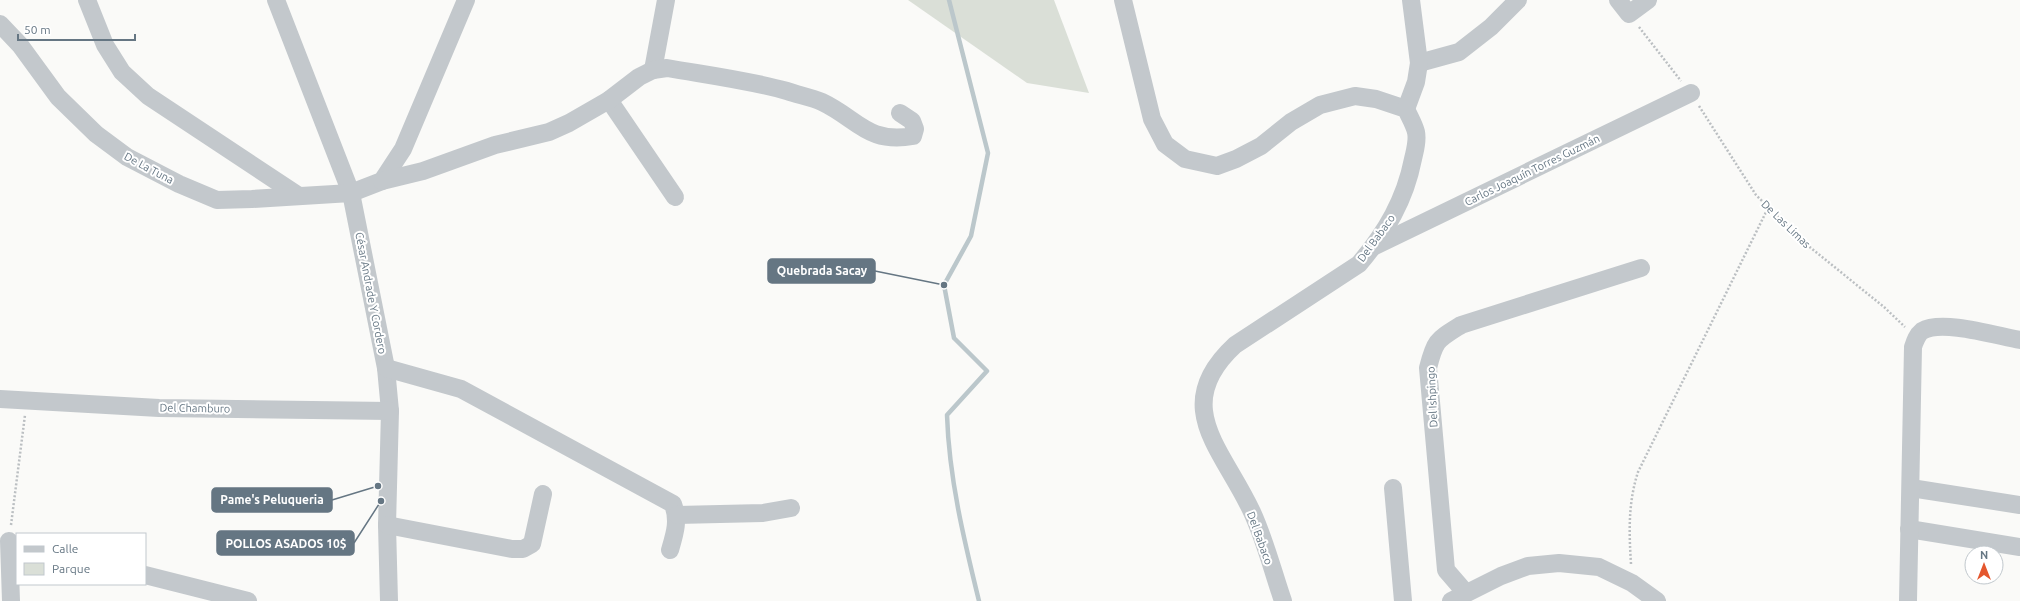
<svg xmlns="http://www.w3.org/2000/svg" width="2020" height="601" font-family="Ubuntu,sans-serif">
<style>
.green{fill:#dadfd7}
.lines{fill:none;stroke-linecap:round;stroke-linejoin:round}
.stream{stroke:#bbc7cb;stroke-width:4.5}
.path{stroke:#bbbfc2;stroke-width:2.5;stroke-dasharray:2 2;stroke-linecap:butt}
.minor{stroke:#c3c8cc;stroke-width:18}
.labels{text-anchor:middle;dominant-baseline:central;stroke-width:4;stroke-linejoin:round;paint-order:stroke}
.street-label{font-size:11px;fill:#657683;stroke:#fff}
.leader{fill:none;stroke:#657683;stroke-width:1.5}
.callout-dot{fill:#657683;stroke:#fff;stroke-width:1.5}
.callout{fill:#657683;stroke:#657683;stroke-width:1.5}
.callout-label{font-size:12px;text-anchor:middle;font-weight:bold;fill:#fff}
</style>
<rect width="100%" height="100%" fill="#fafaf8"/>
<path class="green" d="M908,0H1054L1089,93L1027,83Z"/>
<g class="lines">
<path class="stream" d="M949,0L988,153L971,236L944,285L954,338L987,371L947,415C949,478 964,540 979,601"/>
<g class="path">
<path d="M1639,27L1681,81"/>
<path d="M1699,106L1756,195L1806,244L1884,307L1905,327"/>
<path d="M11,525L25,415"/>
<path d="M1631,564C1629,532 1628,503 1638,472L1768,208"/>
</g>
<g class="minor">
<path d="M87,0L105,45L122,72L148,96L299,196"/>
<path d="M276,0L351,193L386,368L390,411L387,525L389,601"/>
<path d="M1123,0L1152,119L1165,144L1185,159L1217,166L1236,159L1261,146L1291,122L1320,105L1355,96L1376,99L1406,109C1409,116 1414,124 1416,132C1418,141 1415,150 1413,159C1405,200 1386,232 1359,264L1235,345C1169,406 1223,449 1252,512C1265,540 1273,572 1283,601"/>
<path d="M1618,0L1629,14L1648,0"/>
<path d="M0,24L20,45L58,97L96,134L127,157L179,184L217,200L252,199L351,193L382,181L403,149L466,0"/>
<path d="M1419,63L1459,52L1491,27L1518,0"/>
<path d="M653,70L666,0"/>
<path d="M609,100L675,197"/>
<path d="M1406,109L1416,82L1419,63L1411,0"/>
<path d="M382,181L423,171L495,145L549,132L569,123L609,100L639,77L653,70L667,68C707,75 748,80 787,91C798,95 811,97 822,102C858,119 867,144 913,136L915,129L912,121L900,113"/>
<path d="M1373,247L1691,93"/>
<path d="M386,368L461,389L673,504C679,521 675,533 670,550"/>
<path d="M0,399L159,408L390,411"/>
<path d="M1393,488L1403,601"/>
<path d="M1911,488L2020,505"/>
<path d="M677,515L763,513L791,508"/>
<path d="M387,525L512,549H523L532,544L543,494"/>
<path d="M1909,529L2020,547"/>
<path d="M9,541L11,601"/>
<path d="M145,575L248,601"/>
<path d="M1465,592L1446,570L1428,368C1435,340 1437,340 1461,325L1641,268"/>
<path d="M1451,601L1501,576L1528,566L1559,563L1599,567L1632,583L1657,601"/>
<path d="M1908,601L1913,347C1915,341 1917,335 1922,331C1942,319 1997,336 2020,340"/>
</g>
</g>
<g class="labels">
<g class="street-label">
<text transform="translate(149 168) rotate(28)">De La Tuna</text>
<text transform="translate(1532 170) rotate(-26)">Carlos Joaquín Torres Guzmán</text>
<text transform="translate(1786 224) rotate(44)">De Las Limas</text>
<text transform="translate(1376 238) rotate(-54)">Del Babaco</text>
<text transform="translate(371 293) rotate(79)">César Andrade Y Cordero</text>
<text transform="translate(1432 397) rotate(-93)">Del Ishpingo</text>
<text transform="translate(195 408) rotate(1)">Del Chamburo</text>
<text transform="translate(1260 538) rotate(70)">Del Babaco</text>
</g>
</g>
<path class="leader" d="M944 285L875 271M378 486L332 500M381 501L354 543"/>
<g class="callout-dot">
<circle cx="944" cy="285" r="4"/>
<circle cx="378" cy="486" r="4"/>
<circle cx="381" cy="501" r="4"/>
</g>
<g class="callout">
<rect x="768" y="259" width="107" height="24" rx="4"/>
<rect x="212" y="488" width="120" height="24" rx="4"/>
<rect x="217" y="531" width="137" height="24" rx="4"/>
</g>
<g class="callout-label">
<text x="822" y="275">Quebrada Sacay</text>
<text x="272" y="504">Pame's Peluqueria</text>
<text x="286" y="548">POLLOS ASADOS 10$</text>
</g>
<rect x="16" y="533" width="130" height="52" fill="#ffffff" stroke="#c1c8cd"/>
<rect x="24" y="546" width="20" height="6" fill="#c3c8cc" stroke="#c1c8cd"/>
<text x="52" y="553" font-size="12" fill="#657683">Calle</text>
<rect x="24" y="563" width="20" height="12" fill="#dadfd7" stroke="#c1c8cd"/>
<text x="52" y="573" font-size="12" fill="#657683">Parque</text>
<g transform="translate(1984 565)"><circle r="19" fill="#ffffff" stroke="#c1c8cd"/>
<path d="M0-3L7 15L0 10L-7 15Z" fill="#e4572e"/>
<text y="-6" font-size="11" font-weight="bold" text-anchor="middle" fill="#657683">N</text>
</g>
<path d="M18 34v6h117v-6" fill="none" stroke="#657683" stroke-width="2"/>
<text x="24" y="34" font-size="12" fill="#657683" stroke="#ffffff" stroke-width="3" paint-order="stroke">50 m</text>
</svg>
